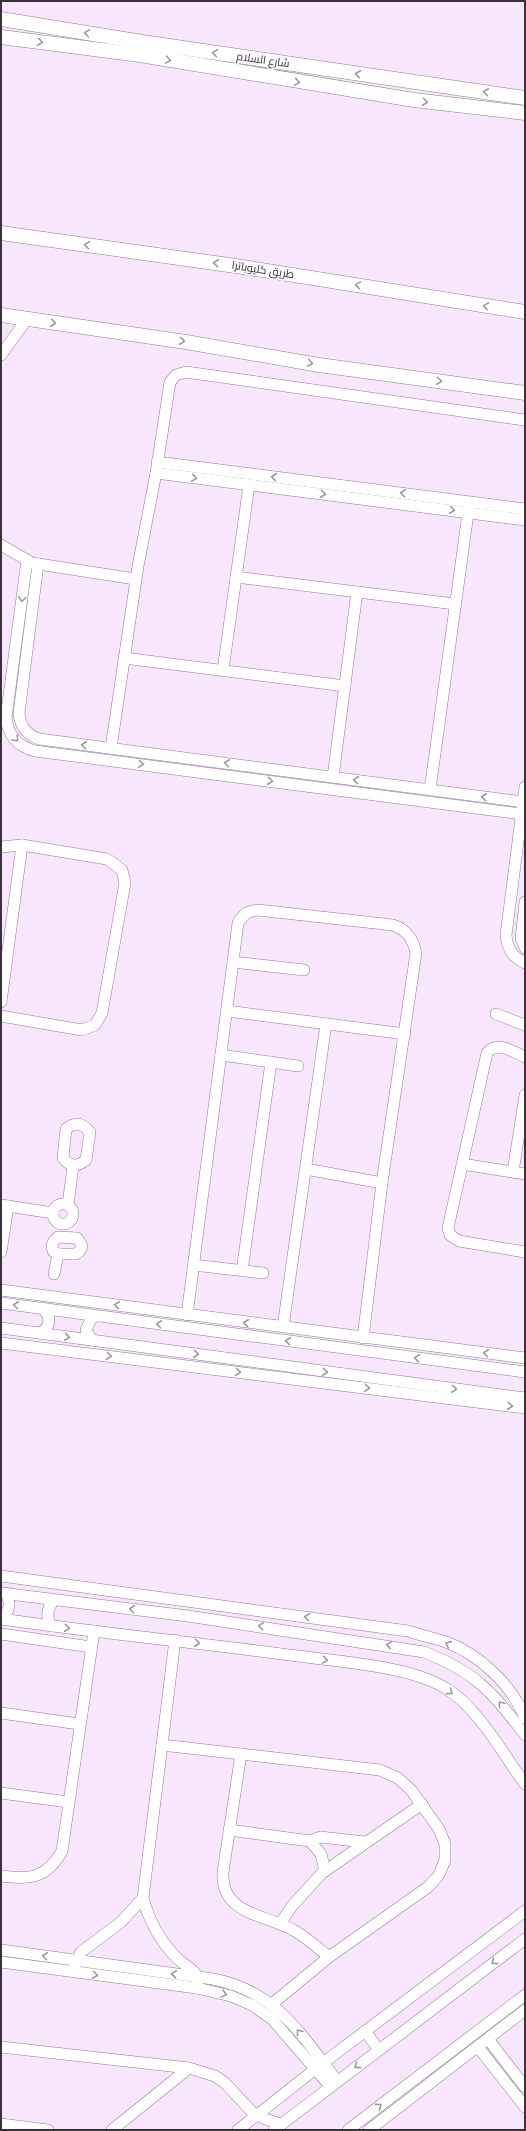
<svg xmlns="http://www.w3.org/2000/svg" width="526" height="2131" font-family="'Fira Sans Condensed',Cairo,sans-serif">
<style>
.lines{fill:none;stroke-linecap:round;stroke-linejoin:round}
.minor-casing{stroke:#8d7d91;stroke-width:12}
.major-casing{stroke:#8d7d91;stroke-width:15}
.minor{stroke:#fff;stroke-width:11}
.major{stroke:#fff;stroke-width:14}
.oneway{stroke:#9c989d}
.labels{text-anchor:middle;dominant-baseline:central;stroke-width:3.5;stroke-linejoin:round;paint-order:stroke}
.street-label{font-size:11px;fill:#39323b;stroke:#fcf9fd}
</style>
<rect width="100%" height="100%" fill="#f8e6fc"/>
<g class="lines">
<defs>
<g id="minor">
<path d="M1,355L27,319"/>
<path d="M157,462L525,509"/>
<path d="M156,473L525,520"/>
<path d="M1,545L32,563L135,579"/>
<path d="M27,560L6,718C8,735 18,747 35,751L522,814"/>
<path d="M38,564L19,713C20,726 26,734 39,739L523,802"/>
<path d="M236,577L455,604"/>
<path d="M124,658L345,686"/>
<path d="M223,670L249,485"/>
<path d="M111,748L138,566L156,473L170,382L176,375L186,372L525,420"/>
<path d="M333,777L357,592"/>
<path d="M525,787L506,935C507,948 513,958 525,963"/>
<path d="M430,790L469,506"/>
<path d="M1,847L22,845L107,859L122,870L125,883L102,1013L95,1025L82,1030L1,1016"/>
<path d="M525,902L521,938L525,948"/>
<path d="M233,962L304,970"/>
<path d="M1,1002L22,845"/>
<path d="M227,1011L405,1034"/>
<path d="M496,1014L525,1025"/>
<path d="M221,1055L298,1066"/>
<path d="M525,1057C513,1052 497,1040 487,1053L448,1228L450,1235L459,1241L525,1252"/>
<path d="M79,1124L85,1127L90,1132L86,1160C77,1167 70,1167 63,1158L66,1129L72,1125Z"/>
<path d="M462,1164L525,1174"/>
<path d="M306,1169L382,1183"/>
<path d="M513,1172L525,1095"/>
<circle cx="63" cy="1214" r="10"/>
<path d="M1,1205L53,1213"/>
<path d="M68,1205L73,1166"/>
<path d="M58,1237L77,1238L82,1246L80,1251L76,1254H58L53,1251C51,1244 53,1241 58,1237Z"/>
<path d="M1,1252L8,1206"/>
<path d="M194,1265L263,1273"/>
<path d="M242,1271L271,1062"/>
<path d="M54,1274L58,1254"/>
<path d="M1,1290L525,1358"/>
<path d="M1,1303L525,1372"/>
<path d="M187,1315L238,923C243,914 248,911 258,910L393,925C407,930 413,939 416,953L382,1183L363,1338"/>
<path d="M283,1327L326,1024"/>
<path d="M1,1328L525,1398"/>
<path d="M39,1333C51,1328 52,1317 42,1308"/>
<path d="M92,1340L86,1330L91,1319L96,1316"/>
<path d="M1,1343L525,1408"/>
<path d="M1,1576L408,1631C420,1635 434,1638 446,1642C479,1654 512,1685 525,1718"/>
<path d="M1,1593L188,1616L424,1652C474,1671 494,1693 525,1735"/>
<path d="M1,1618C10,1612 11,1602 6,1593"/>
<path d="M1,1619C100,1633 199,1643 298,1656C341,1662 411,1666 447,1689C479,1709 503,1754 525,1784"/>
<path d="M51,1626C46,1617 47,1608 54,1600"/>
<path d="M1,1634L91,1647"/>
<path d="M175,1640L143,1898C149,1920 159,1940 176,1957C181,1963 190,1967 195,1973C198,1978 198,1983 197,1988"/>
<path d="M1,1713L79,1724"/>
<path d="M162,1745L380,1770L398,1778L411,1790L439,1829L445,1844V1860L439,1875L428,1887L329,1957L272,2004"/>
<path d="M241,1754L223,1872C220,1915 266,1914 295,1931C307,1938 318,1948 329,1957"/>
<path d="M1,1793L68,1802"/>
<path d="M229,1830L310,1841L321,1854L325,1871"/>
<path d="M310,1841L320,1837L365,1842"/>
<path d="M1,1876C30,1880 47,1878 62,1851L94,1631"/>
<path d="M280,1924L292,1906L322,1873L422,1804"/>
<path d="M1,1950L213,1979C276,1991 301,2034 337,2081"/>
<path d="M1,1962L197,1988L231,1996L252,2005L272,2019L330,2086"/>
<path d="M75,1965L81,1952L121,1922L143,1898"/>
<path d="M365,2031L379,2050"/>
<path d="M488,2039L525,2087"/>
<path d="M1,2047L189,2068L215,2076L225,2083L252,2112L265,2119L281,2124"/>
<path d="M478,2047L525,2107"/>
<path d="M1,2124L48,2130"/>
<path d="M112,2130L189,2068"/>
<path d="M238,2130L323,2063L525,1911"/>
<path d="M274,2130L525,1939"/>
<path d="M348,2130L525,1995"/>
<path d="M369,2130L525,2010"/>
</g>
<g id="major">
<path d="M1,19L142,42L525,98"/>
<path d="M1,37L140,55L414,100L525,113"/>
<path d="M1,233L243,267L525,312"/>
<path d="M1,315L186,342L319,365L525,393"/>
</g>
</defs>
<use href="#minor" class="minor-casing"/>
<use href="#major" class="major-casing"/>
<use href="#minor" class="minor"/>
<use href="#major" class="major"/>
</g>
<defs><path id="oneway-chevron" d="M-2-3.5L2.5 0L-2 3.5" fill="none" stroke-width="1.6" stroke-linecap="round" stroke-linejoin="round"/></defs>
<g class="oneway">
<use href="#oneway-chevron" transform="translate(87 33) rotate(-171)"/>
<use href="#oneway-chevron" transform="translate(40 42) rotate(8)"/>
<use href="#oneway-chevron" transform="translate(215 53) rotate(-172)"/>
<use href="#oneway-chevron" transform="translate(168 60) rotate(10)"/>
<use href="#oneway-chevron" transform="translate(358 74) rotate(-172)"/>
<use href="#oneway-chevron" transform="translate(297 82) rotate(10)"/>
<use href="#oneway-chevron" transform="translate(486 92) rotate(-172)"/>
<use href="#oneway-chevron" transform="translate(425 102) rotate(7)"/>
<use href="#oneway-chevron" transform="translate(87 245) rotate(-172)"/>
<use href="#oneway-chevron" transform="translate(216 263) rotate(-172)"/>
<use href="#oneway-chevron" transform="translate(358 285) rotate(-171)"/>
<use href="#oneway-chevron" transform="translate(486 306) rotate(-171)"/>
<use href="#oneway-chevron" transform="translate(53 323) rotate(8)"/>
<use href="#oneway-chevron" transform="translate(182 341) rotate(8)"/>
<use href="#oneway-chevron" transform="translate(310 363) rotate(10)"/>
<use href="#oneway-chevron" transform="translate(439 381) rotate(8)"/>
<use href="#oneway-chevron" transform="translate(274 477) rotate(-173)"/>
<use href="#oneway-chevron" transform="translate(194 478) rotate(8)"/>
<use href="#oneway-chevron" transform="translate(403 493) rotate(-173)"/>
<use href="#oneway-chevron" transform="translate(323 494) rotate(7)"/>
<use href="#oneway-chevron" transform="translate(452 510) rotate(7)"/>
<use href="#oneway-chevron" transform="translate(22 599) rotate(98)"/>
<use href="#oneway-chevron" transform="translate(16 739) rotate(47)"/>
<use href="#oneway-chevron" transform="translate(84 745) rotate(-173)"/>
<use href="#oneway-chevron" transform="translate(227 763) rotate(-173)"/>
<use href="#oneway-chevron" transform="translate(141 764) rotate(7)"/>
<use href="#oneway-chevron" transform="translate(356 780) rotate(-172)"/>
<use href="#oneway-chevron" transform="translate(270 781) rotate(7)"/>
<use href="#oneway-chevron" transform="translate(484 797) rotate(-173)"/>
<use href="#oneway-chevron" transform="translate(16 1305) rotate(-173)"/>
<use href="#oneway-chevron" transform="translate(117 1305) rotate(-172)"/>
<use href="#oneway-chevron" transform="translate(246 1323) rotate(-173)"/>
<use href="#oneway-chevron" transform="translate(159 1324) rotate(-172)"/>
<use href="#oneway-chevron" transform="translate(67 1337) rotate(8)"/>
<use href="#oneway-chevron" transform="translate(288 1341) rotate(-172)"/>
<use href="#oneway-chevron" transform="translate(486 1353) rotate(-173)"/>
<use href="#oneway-chevron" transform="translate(196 1354) rotate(8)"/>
<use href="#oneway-chevron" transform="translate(109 1356) rotate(7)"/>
<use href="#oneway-chevron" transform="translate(417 1358) rotate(-172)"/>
<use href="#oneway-chevron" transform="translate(238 1372) rotate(7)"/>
<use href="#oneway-chevron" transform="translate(325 1372) rotate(8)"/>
<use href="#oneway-chevron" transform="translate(367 1388) rotate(7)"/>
<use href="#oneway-chevron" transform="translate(454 1389) rotate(8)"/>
<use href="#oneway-chevron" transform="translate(510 1406) rotate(7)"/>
<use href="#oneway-chevron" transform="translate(132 1609) rotate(-173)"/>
<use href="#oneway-chevron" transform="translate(307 1617) rotate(-172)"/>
<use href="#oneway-chevron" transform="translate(261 1626) rotate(-172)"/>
<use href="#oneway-chevron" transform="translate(67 1628) rotate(6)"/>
<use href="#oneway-chevron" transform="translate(197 1643) rotate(7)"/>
<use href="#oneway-chevron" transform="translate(448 1644) rotate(-156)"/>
<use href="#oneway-chevron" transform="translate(389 1645) rotate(-172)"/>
<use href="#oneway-chevron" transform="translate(325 1660) rotate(9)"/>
<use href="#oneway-chevron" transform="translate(450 1692) rotate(37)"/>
<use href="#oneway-chevron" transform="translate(501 1704) rotate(-130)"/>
<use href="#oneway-chevron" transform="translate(45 1956) rotate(-173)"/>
<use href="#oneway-chevron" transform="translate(494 1962) rotate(143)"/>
<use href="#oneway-chevron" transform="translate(174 1974) rotate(-172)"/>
<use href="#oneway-chevron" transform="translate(95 1975) rotate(8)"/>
<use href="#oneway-chevron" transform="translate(224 1994) rotate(15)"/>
<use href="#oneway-chevron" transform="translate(299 2032) rotate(-128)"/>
<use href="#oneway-chevron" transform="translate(357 2066) rotate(144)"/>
<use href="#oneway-chevron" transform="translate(379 2106) rotate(-37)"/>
</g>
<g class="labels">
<g class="street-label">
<text transform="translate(263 60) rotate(8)">شارع السلام</text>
<text transform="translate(263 270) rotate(9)">طريق كليوباترا</text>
</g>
</g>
<rect width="526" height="2131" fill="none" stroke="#39323b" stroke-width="4"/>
</svg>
